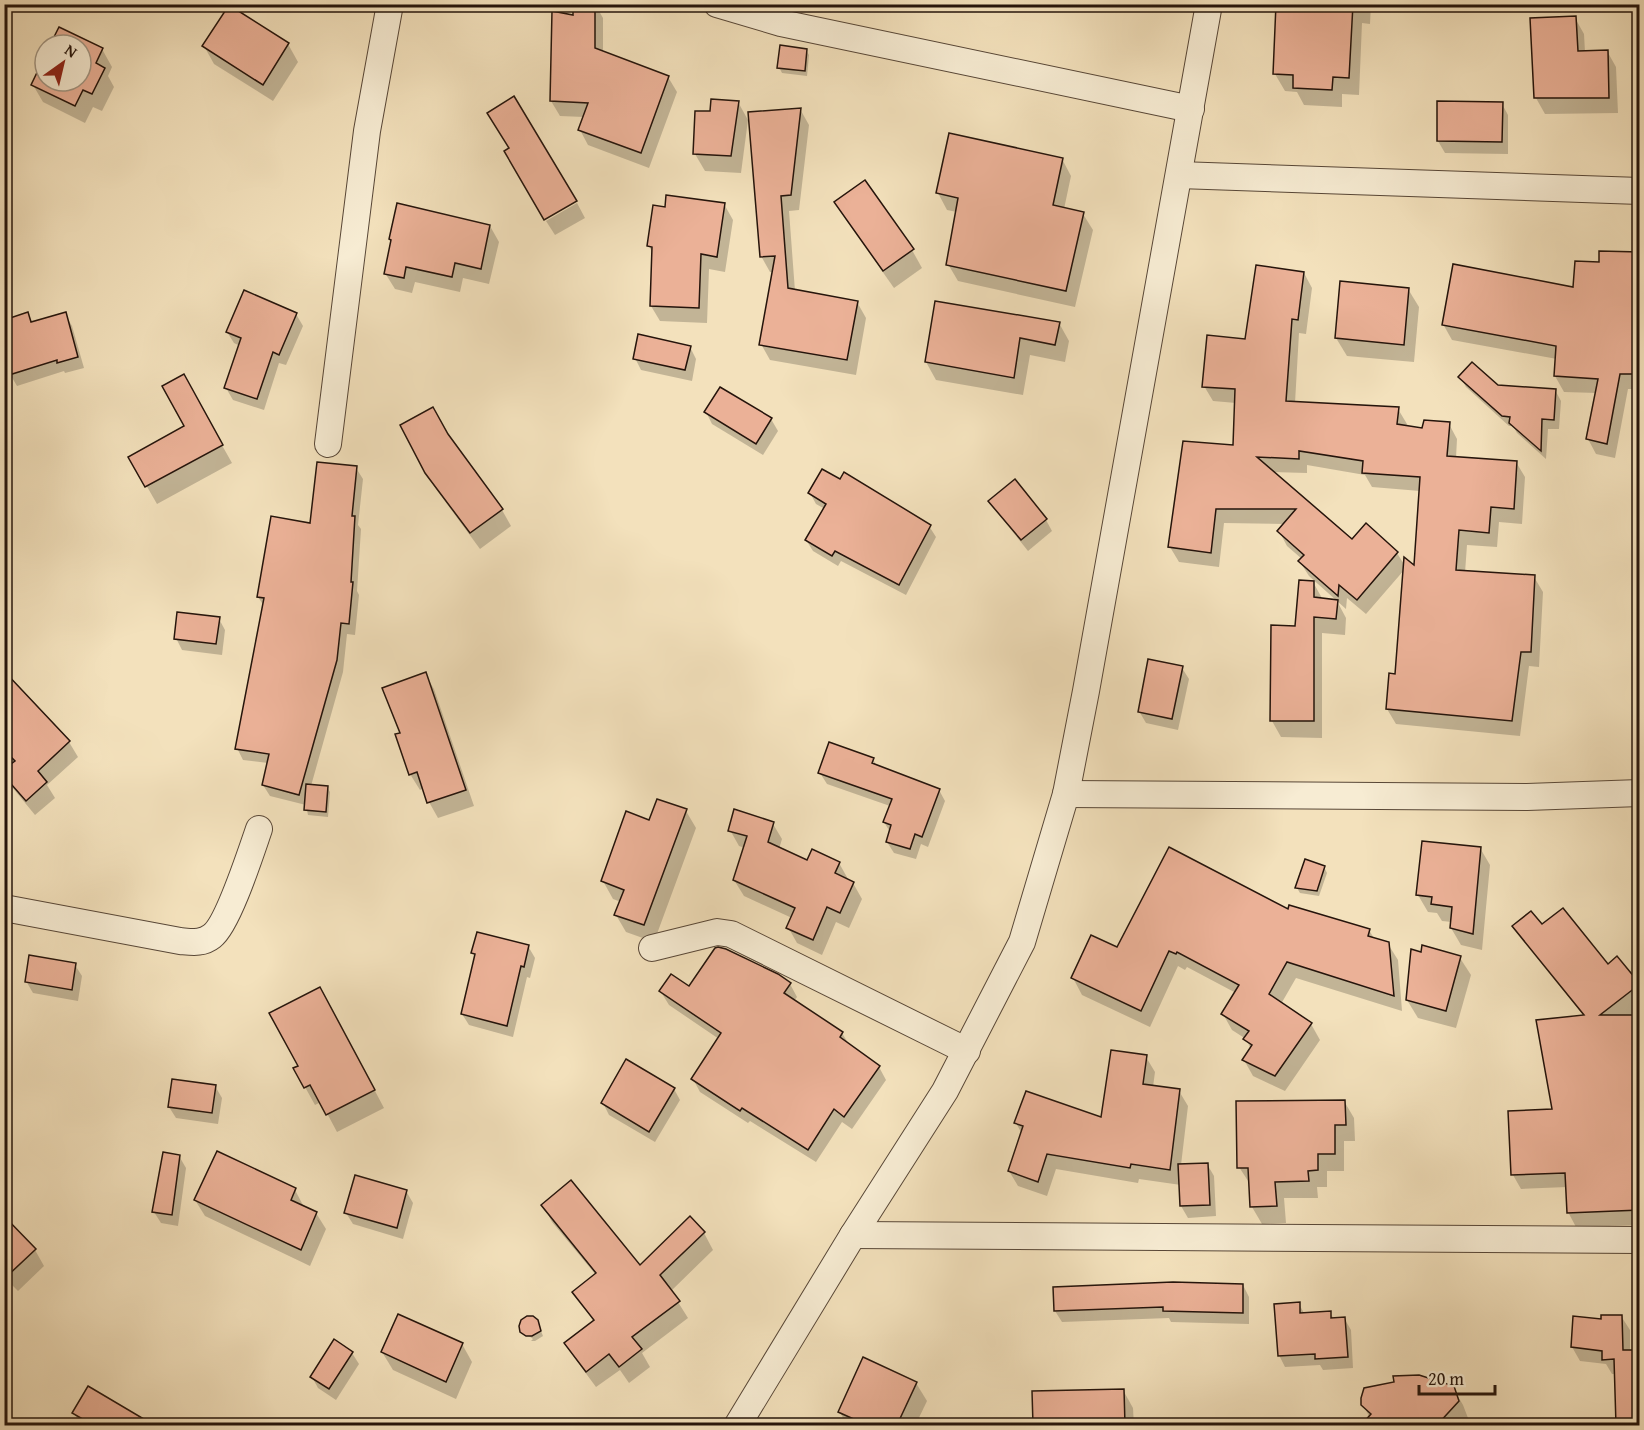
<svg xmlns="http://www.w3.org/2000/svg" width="1644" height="1430" font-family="'Gentium Book Plus',serif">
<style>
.shadow{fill:#0003;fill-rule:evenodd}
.building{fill:#ebb197;stroke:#25140b;stroke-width:1.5}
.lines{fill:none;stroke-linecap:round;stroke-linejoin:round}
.minor-casing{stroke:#584737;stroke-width:28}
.minor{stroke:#f7ecd3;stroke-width:26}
</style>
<rect width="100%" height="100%" fill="#f3e1bc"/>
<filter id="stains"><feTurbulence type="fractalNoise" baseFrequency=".00333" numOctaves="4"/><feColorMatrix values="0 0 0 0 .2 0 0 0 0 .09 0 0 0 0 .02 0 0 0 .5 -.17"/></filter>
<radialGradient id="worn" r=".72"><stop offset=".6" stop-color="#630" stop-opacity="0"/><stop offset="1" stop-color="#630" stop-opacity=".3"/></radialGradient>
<g class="shadow">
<path d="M595,4L603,18V53L668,77L677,92L649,168L588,145L580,130L584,117L560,116L551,101L574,17Z"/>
<path d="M1275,4H1371L1370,24L1362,23L1359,95L1342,94V107L1304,105L1297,92L1285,91L1275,74L1278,10Z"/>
<path d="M1575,18L1584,34L1585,52L1607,51L1616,67L1618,113L1545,114L1536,98Z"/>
<path d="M60,29L102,49L112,67L108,76L114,87L102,111L93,107L85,123L43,102L33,85L45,60V81H81V45H52Z"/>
<path d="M288,44L298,62L273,101L214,64L204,46Z"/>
<path d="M806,50L809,55L807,76L782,73L779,67Z"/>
<path d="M738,102L748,120L741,173L705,171L695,154L712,113Z"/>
<path d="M1502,104L1508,115V154L1445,153L1438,141Z"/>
<path d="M800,109L809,125L799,210L789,211L795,291L857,302L866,318L856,375L770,360L761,344L774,272H770L761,256Z"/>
<path d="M1062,159L1071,176L1064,209L1083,214L1093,230L1075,307L958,281L948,264L957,212L947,210L938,193Z"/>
<path d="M864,182L912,250L922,268L894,288L846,220L836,202Z"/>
<path d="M577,203L585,218L555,235L546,221Z"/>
<path d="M724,204L733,220L725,272L709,269L707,323L660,321L651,306L653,254L649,246L666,208Z"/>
<path d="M490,226L499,242L489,284L463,278L460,292L415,282L412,293L395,289L385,273L392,242L390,239Z"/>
<path d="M1640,253V389H1628L1615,458L1596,454L1588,439L1597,393L1564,392L1555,376L1557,359L1452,340L1443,324L1574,289L1600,264Z"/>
<path d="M1304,273L1312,288L1306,334L1299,333L1295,403L1398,409L1407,424L1406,427L1423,429L1449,424L1457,439L1456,458L1516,462L1525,477L1522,524L1499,522L1497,547L1467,545L1465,573L1534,577L1543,592L1539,667L1529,666L1520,736L1396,724L1387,709L1397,676L1405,569L1366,614L1347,598L1346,609L1309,576L1300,562L1302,559L1287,546L1279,531L1285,524L1224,523L1219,567L1179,562L1170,547L1235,447L1236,403L1213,401L1204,386L1247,341ZM1307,465L1365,475L1372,487L1420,491L1415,569L1405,566L1397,553L1352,541L1271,472L1307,473Z"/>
<path d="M1408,289L1419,307L1414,362L1347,356L1336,338Z"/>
<path d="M28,314L33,323L65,314L72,326L84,368L65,373L64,371L17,386L10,374Z"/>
<path d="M296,314L303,326L286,365L279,363L264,410L233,400L226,388L240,346L234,343L227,332Z"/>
<path d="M1059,323L1069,341L1065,362L1030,355L1023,395L936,380L926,362Z"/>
<path d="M690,347L696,359L692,381L641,370L635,358Z"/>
<path d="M183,376L232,463L157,504L130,457L186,427Z"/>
<path d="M1460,377L1497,387L1555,390L1561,401L1559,429H1548L1546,459L1517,433L1513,426H1509L1466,387Z"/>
<path d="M720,389L771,419L778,431L763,455L712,424L706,412Z"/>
<path d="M449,438L502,510L511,526L480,549L436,489L426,472Z"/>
<path d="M356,468L363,479L358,525L361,529L357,591L359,595L355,635L347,634L343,672L311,786L327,787L330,792L328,817L308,815L306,805L270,796L263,785L268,763L243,760L237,748L264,606L258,597Z"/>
<path d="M810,493L929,526L936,537L906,595L841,561L838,566L813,551L806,540L825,509L816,504Z"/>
<path d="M990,501L1046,520L1052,531L1028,551L997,512Z"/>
<path d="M1313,582L1323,600L1337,601L1346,618L1345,635L1322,633V738L1281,737L1272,721L1296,627Z"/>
<path d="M219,619L225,630L222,655L182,650L176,638Z"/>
<path d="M1182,668L1189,679L1178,730L1146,723L1139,711Z"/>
<path d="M425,674L434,689L474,806L438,818L429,802L424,788L420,790L410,774L402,734Z"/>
<path d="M4,687L69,742L78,757L47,785L55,798L35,815L12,787L4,775L9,767L4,762Z"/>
<path d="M873,759L877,767L939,790L945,801L928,847L921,844L916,859L894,853L887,842L890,832L884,822L890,806L827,784L820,773Z"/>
<path d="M686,811L696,828L654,942L626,932L616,915L621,902L613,899L603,881L650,822Z"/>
<path d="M773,824L782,839L779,849L808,862L839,863L848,879L847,881L853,883L862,899L849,928L836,922L822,955L797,943L788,927L792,918L744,896L734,880L745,848L739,846L730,830Z"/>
<path d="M1480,848L1490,865L1482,950L1461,945L1451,928L1452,922L1442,921L1437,913L1428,912L1418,895Z"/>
<path d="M1306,861L1324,867L1327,873L1319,896L1300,893L1297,888Z"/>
<path d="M1289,911L1369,930L1375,940L1388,944L1398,960L1402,1011L1296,978L1281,1004L1311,1024L1320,1040L1285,1091L1253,1076L1244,1060L1251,1049L1246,1039L1232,1030L1223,1014L1236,993L1187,967L1185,970L1178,966L1150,1027L1082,995L1073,978L1117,949Z"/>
<path d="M1542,926L1607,966L1617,958L1640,986V1225L1576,1227L1568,1212L1567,1187L1521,1189L1513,1175L1554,1111L1584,1016L1523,941L1514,927Z"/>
<path d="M528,946L535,958L530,978L527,977L513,1037L469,1025L462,1014L476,958L473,953Z"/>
<path d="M1460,958L1471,975L1456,1028L1418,1018L1407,1000Z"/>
<path d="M75,965L82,976L78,1001L33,993L26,981Z"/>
<path d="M790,984L797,997L794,1001L842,1033L850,1046L879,1067L886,1080L852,1129L842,1122L816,1162L750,1121L748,1123L700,1092L693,1079L719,1039L669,1005L661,992Z"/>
<path d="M330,1006L384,1108L337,1132L321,1102L315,1105L305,1087L300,1066Z"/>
<path d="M1146,1057L1155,1072L1153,1087L1179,1091L1188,1106L1181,1165L1207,1164L1214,1176L1216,1216L1188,1218L1181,1206V1185L1139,1179L1138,1183L1056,1169L1047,1196L1018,1186L1009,1171L1022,1134L1016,1123L1102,1119Z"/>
<path d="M215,1086L222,1098L218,1124L176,1118L169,1107Z"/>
<path d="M674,1089L680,1100L655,1142L609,1115L603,1103Z"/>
<path d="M1344,1101L1354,1118L1355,1141H1344V1171H1327V1187H1317L1318,1198H1284L1286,1223L1262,1224L1252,1207L1250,1184L1239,1167Z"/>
<path d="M179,1156L186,1168L178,1226L161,1223L154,1212Z"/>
<path d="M295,1190L304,1207L316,1213L326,1229L310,1266L205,1216L195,1200Z"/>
<path d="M406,1191L413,1203L403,1239L353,1224L346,1213Z"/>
<path d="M543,1205L639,1267L690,1218L704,1233L713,1250L671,1291L688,1318L642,1353L650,1367L629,1383L620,1370L596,1387L576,1360L566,1344L594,1322L574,1292L596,1275L552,1222Z"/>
<path d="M35,1250L44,1266L18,1291L4,1277Z"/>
<path d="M1243,1285L1249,1297V1324L1171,1322L1169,1318L1062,1322L1055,1311Z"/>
<path d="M1299,1304L1305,1315L1330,1313L1334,1319L1344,1318L1351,1330L1353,1368L1323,1370L1320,1365L1285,1367L1279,1355Z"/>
<path d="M1621,1316L1630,1330V1352L1640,1351V1426H1617L1616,1374H1612L1606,1364L1580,1361L1572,1347L1602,1321Z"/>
<path d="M537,1321L543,1336L535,1341H531L533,1339L522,1331Z"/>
<path d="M462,1344L472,1362L456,1399L393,1370L382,1352Z"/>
<path d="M352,1353L359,1364L336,1400L318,1388L312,1377Z"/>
<path d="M916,1383L927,1401L915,1426H847L840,1412Z"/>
<path d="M88,1388L151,1426H81L74,1413Z"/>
<path d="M1453,1388L1463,1405L1468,1418L1462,1426H1364L1370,1418L1363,1405Z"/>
<path d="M1123,1390L1133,1408L1134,1426H1035L1034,1393Z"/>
</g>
<g class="building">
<path d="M573,4H595V48L669,76L641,153L578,130L588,103L550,101L552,11L573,15Z"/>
<path d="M1276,4H1353L1349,78L1333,77L1332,90L1293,88V75L1273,74Z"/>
<path d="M229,5L289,43L263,85L202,46Z"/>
<path d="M1576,16L1578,51L1608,50L1609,98H1534L1530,18Z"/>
<path d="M59,27L103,48L96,63L105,68L92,94L83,90L75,106L31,85L45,56V81H81V45H50Z"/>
<path d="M780,45L807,49L805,71L777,68Z"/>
<path d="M514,96L577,201L544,220L504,151L509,148L487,113Z"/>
<path d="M711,99L739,101L731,156L693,154L695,111H710Z"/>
<path d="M1437,101L1503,102L1502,142L1437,141Z"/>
<path d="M801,108L791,195L781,196L788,288L858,301L847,360L759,345L775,256L760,257L748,112Z"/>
<path d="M949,133L1063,158L1053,205L1084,212L1066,291L946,265L958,198L936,193Z"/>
<path d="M865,180L914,249L883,271L834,202Z"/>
<path d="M666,195L725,203L717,257L701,254L699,308L650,306L652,247L647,246L653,205L665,207Z"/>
<path d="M397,203L490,225L481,269L455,263L452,277L406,267L404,278L384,274L391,240L389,239Z"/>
<path d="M1599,251L1640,252V374H1620L1607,444L1586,439L1598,379L1554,376L1556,346L1442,325L1453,264L1573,287L1575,261L1599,262Z"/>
<path d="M1256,265L1304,272L1298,320L1292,319L1286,401L1399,407L1397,424L1422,428L1424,420L1450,422L1447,456L1517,461L1514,509L1491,507L1489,533L1459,530L1456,570L1535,575L1531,652H1521L1512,721L1386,709L1389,673L1395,674L1404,557L1414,565L1420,477L1362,473L1363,461L1299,451V459L1257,457L1352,539L1366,523L1398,552L1357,600L1339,585L1338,596L1298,561L1304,555L1277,531L1296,509H1216L1211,553L1168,547L1183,441L1233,445L1235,389L1202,387L1207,335L1245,339Z"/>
<path d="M1340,281L1409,288L1404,345L1335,338Z"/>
<path d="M244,290L297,313L279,355L273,352L257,399L224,388L241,338L226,332Z"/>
<path d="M935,301L1060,322L1055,345L1020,338L1014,378L925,362Z"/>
<path d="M28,312L31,322L66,312L78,357L57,363V360L9,375L4,360V320Z"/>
<path d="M638,334L691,346L685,370L633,359Z"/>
<path d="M1472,362L1498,385L1556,389L1554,420L1542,419L1541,451L1509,423L1510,417L1502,416L1458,377Z"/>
<path d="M184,374L223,445L145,487L128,457L184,426L162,386Z"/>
<path d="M720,387L772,418L756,444L704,412Z"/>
<path d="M433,407L448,434L503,509L470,533L425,473L400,425Z"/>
<path d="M317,462L357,466L352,516H355L351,582H353L349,624L341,623L337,660L299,795L262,785L269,754L235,749L264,598L257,597L271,516L310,523Z"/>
<path d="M822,469L840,479L844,472L931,525L899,585L835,551L832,556L805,540L826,504L808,493Z"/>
<path d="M1015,479L1047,519L1021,540L988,501Z"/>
<path d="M1299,580L1314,581V597L1338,600L1336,619L1314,617V721H1270L1271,625L1295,626Z"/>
<path d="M177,612L220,617L216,644L174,639Z"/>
<path d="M1148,659L1183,666L1172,719L1138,712Z"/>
<path d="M4,671L70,741L38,771L47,782L26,801L4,776V769L15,761L4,750Z"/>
<path d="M426,672L466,790L427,803L417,772L409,775L395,734L400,733L382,688Z"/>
<path d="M829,742L874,758L872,763L940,789L922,837L915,834L910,849L886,842L891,825L883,822L892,799L818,773Z"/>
<path d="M306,784L328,786L326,812L304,810Z"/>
<path d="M657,799L687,809L644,925L614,915L624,890L601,881L626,811L649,820Z"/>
<path d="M734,809L774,822L768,842L807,860L812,849L840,862L835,873L854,882L840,913L827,907L813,940L786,928L795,908L733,880L747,836L728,831Z"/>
<path d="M1422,841L1481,847L1473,934L1450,928L1452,907L1431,904L1432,897L1416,895Z"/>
<path d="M1169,847L1288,909L1289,905L1370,929L1368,936L1389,942L1394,996L1287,962L1269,994L1312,1023L1275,1076L1242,1060L1252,1045L1243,1039L1249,1031L1221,1014L1239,985L1177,952L1176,954L1169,951L1141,1011L1071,978L1091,935L1117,947Z"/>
<path d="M1305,859L1325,866L1317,891L1295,888Z"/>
<path d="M1563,908L1608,964L1617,956L1640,984L1600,1015H1640V1210L1567,1213L1565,1173L1511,1175L1508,1111L1552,1109L1536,1020L1584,1015L1512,926L1531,911L1542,924Z"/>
<path d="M477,932L529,945L524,967L521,966L507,1026L461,1014L475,954L471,953Z"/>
<path d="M1422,945L1461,956L1446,1011L1406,1000L1411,949L1421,952Z"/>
<path d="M718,947L726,949L778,974L791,983L784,993L843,1032L840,1037L880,1066L844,1117L834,1109L808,1150L742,1108L740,1111L691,1079L721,1033L659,991L671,974L689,986L715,948Z"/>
<path d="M29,955L76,963L72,990L25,982Z"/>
<path d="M320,987L375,1090L326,1115L310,1085L304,1088L293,1068L298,1066L269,1013Z"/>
<path d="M1111,1050L1147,1055L1143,1084L1180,1089L1170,1170L1131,1164L1130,1168L1047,1154L1038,1182L1008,1171L1023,1126L1014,1123L1026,1091L1101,1117Z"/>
<path d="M626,1059L675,1088L649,1132L601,1103Z"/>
<path d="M172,1079L216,1085L212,1113L168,1107Z"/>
<path d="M1345,1100L1346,1125H1335V1154H1318V1170L1308,1171L1309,1181L1275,1182L1277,1206L1250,1207L1248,1168H1237L1236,1101Z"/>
<path d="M217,1151L296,1188L291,1200L317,1212L301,1250L194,1200Z"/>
<path d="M163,1152L180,1155L172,1215L152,1212Z"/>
<path d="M1208,1163L1210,1205L1180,1206L1178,1164Z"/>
<path d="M355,1175L407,1190L397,1228L344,1213Z"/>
<path d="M571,1180L640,1265L690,1216L705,1232L660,1275L680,1301L632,1337L642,1349L619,1367L609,1354L586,1372L564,1343L594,1320L572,1292L596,1273L541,1205Z"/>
<path d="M4,1216L36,1249L4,1279Z"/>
<path d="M1173,1282L1243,1284V1313L1163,1311V1307L1054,1311L1053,1287Z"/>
<path d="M1300,1302V1313L1331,1311V1318L1345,1317L1348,1357L1315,1359V1354L1278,1356L1274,1304Z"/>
<path d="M398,1314L463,1343L446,1382L381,1352Z"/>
<path d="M1601,1315H1622L1623,1350H1640V1425H1616L1614,1359L1602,1360V1351L1571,1347L1573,1316L1601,1319Z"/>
<path d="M527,1316H533L538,1320L541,1331L532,1336H526L520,1332L519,1326L521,1320Z"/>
<path d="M334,1339L353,1352L329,1389L310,1377Z"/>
<path d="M863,1357L917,1382L897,1425H867L838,1412Z"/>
<path d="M1419,1375L1454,1386L1459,1401L1437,1425H1361L1371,1414L1361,1405V1398L1364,1388L1394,1382L1393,1376Z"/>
<path d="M88,1386L154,1425H93L72,1413Z"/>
<path d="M1124,1389L1125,1425H1033L1032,1391Z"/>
</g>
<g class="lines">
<defs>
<g id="minor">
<path d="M717,4L781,23L1191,109"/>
<path d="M1179,175L1640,191"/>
<path d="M328,444L367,131L390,4"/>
<path d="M1066,794L1527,797L1640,793"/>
<path d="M4,908L180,941C192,942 202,944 212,936C228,924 251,852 259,829"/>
<path d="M652,948L717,932L731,934L967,1051"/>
<path d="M853,1235L1640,1240"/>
<path d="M737,1426L853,1235L945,1091L1022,942L1066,794L1086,691L1209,4"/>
</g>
</defs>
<use href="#minor" class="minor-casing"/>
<use href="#minor" class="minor"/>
</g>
<rect width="1644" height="1430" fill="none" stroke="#f3e1bc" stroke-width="24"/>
<rect x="6" y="6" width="1632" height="1418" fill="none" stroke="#25140b" stroke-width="3"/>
<rect x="12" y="12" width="1620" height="1406" fill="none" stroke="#25140b" stroke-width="1.5"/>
<g transform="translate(63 63) rotate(34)"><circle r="28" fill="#f7ecd3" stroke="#a39683" stroke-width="1.5"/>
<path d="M0-4.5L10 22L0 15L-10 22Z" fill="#8f2418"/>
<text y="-9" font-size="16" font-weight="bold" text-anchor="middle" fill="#25140b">N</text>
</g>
<path d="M1419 1385v9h76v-9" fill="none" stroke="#25140b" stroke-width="3"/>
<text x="1428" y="1385" font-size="18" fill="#25140b" stroke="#f7ecd3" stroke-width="4.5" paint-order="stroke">20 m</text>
<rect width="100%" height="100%" filter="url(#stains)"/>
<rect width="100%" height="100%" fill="url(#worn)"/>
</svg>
